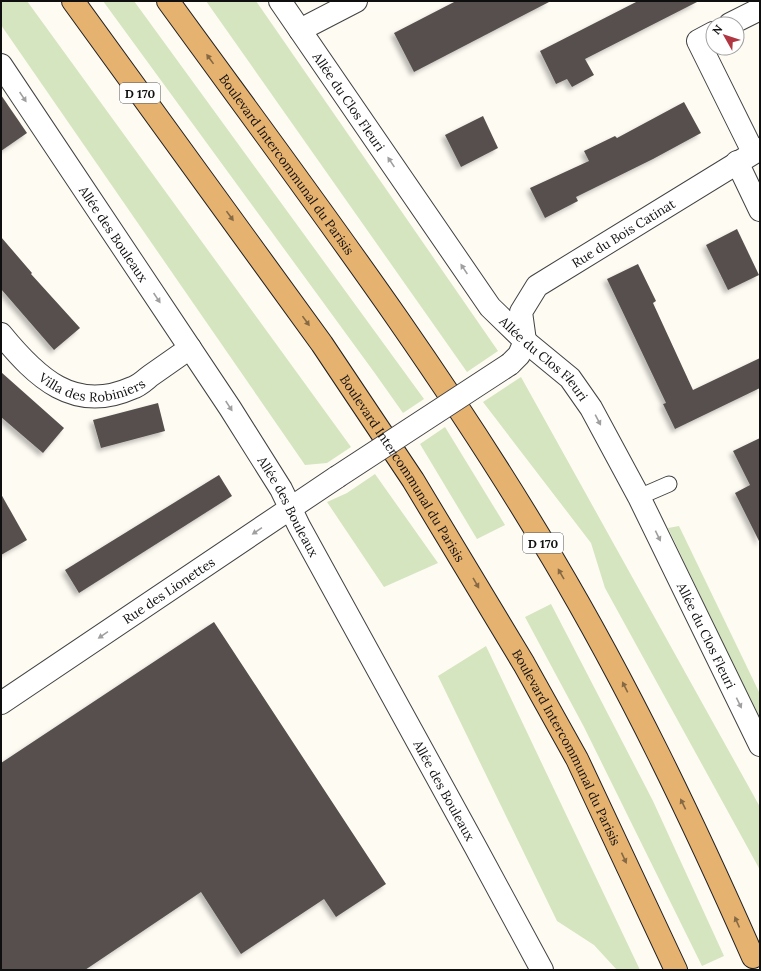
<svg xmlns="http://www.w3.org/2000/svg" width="761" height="971" font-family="Lora,serif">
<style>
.green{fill:#d5e5bf}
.building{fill:#57504d;filter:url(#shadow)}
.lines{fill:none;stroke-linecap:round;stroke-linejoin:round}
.service-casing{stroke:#424242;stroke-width:17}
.minor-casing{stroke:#424242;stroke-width:24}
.tertiary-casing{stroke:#424242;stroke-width:24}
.trunk-casing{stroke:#202020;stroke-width:24}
.service{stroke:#fff;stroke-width:15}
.minor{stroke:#fff;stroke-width:22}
.tertiary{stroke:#fff;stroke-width:22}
.trunk{stroke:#e6b270;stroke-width:22}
.minor-bridge-casing{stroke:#424242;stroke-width:24;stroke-linecap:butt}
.minor-bridge{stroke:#fff;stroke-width:22}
.oneway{fill:#856944}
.oneway2{fill:#9f9f9f}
.labels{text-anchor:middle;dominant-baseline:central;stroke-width:4;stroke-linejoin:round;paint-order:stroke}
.shield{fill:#fff;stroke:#575757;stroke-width:1}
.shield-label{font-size:12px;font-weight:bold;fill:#0f0f0f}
.street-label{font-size:13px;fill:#0f0f0f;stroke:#fff}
</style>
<defs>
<filter id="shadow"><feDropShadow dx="-3.5" dy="3.5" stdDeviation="2" flood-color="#0004"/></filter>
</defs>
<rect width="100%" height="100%" fill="#fefbf3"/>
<g class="green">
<path d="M1,1H27L351,447L327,463L305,465L1,25Z"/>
<path d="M103,1H134L424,399L403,413L374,372Z"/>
<path d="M206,1H256L498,351L467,372Z"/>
<path d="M521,377L760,807V870L605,588L591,543L483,402Z"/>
<path d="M445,427L505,525L477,539L420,444Z"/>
<path d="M375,474L438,563L384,587L327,502L347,493Z"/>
<path d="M679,526L760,694V721L668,528Z"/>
<path d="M551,604L653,801L724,956L702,966L584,727L525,617Z"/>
<path d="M486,646L640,970H617L594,945L557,921L438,676Z"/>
</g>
<g class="building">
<path d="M456,1H551L414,72L394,33Z"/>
<path d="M638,1H699L585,59L594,75L572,87L567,79L556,84L540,51Z"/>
<path d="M1,95L27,133L1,151Z"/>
<path d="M684,102L701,133L653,159L576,197L578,201L545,218L530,188L589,161L584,151L615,136L617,138Z"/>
<path d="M483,116L498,148L461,167L445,135Z"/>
<path d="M737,229L759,275L728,290L706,245Z"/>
<path d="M1,237L32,273L31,274L80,328L54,350L1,289Z"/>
<path d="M638,264L656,301L653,303L693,390L760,358V388L675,429L663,404L666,403L607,279Z"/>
<path d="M1,372L64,428L43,453L1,417Z"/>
<path d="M158,403L165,431L101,448L93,420Z"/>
<path d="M760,438V543L735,493L750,485L733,451Z"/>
<path d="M219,475L232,496L79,593L65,570Z"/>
<path d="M1,494L27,540L1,555Z"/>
<path d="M214,622L386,884L336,917L324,899L241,954L201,892L85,970H1V763Z"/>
</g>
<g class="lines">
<defs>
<path id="service" d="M639,497L669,484"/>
<g id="minor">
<path d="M730,24L760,9"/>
<path d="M300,30L356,1"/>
<path d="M713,33L698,41L753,152"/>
<path d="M737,162L760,210"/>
<path id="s1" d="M1,334C36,377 74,414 132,388C139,386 145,380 150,376C163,367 177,357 190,348"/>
<path id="s2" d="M510,364L519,355L525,341L521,312L537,286L760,149"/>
<path id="s3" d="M1,703L337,477"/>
</g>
<g id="tertiary">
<path id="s4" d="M280,1L490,307L525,341L570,378L591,408L639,497L760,745"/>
<path id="s5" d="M1,65L230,408L281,489L299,526L476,848L542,970"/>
</g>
<g id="trunk">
<path id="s6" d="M73,1L322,344L413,480L524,664L577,759L676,970"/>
<path id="s7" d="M168,1C301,184 438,364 553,559C629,687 693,821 753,957"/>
</g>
</defs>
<use href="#service" class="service-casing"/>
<use href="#minor" class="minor-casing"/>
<use href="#tertiary" class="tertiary-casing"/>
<use href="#trunk" class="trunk-casing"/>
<use href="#service" class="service"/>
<use href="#minor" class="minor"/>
<use href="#tertiary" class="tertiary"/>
<use href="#trunk" class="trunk"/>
<defs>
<path id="minor-bridge" d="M337,477L510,364"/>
</defs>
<use href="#minor-bridge" class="minor-bridge-casing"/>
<use href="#minor-bridge" class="minor-bridge"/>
</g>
<defs><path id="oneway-solid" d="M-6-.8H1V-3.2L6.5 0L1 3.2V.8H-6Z"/></defs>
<g class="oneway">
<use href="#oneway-solid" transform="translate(210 59) rotate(-126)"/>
<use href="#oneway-solid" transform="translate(230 216) rotate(54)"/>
<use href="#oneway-solid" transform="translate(306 321) rotate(54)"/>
<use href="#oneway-solid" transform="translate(561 574) rotate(-120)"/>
<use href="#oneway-solid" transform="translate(476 583) rotate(60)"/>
<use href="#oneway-solid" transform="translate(625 687) rotate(-117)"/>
<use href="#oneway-solid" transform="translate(683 804) rotate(-116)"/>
<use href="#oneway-solid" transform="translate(624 858) rotate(65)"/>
<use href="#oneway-solid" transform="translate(737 922) rotate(-114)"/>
</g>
<g class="oneway2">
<use href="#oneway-solid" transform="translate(23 97) rotate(56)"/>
<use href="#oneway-solid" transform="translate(391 162) rotate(-124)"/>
<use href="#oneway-solid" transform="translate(464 269) rotate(-124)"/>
<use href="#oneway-solid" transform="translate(157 298) rotate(56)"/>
<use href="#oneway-solid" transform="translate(229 406) rotate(57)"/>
<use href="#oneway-solid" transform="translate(598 420) rotate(62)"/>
<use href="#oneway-solid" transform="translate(257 531) rotate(146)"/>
<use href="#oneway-solid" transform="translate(658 536) rotate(64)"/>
<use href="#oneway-solid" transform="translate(103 635) rotate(146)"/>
<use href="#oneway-solid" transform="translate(739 703) rotate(64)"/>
</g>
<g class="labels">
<g class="shield">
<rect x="120" y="83" width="40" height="20" rx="3"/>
<rect x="523" y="533" width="40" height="20" rx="3"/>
</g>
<g class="shield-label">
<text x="140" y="93">D 170</text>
<text x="543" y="543">D 170</text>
</g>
<g class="street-label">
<text stroke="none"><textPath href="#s4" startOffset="122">Allée du Clos Fleuri</textPath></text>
<text stroke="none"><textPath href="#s7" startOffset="202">Boulevard Intercommunal du Parisis</textPath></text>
<text stroke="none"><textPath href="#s2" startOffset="189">Rue du Bois Catinat</textPath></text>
<text stroke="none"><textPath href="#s5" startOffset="203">Allée des Bouleaux</textPath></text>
<text stroke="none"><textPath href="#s4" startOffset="446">Allée du Clos Fleuri</textPath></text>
<text stroke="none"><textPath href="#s1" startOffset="113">Villa des Robiniers</textPath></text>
<text stroke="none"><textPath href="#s6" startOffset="572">Boulevard Intercommunal du Parisis</textPath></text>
<text stroke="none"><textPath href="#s5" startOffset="527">Allée des Bouleaux</textPath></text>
<text stroke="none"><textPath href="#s3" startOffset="202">Rue des Lionettes</textPath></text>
<text stroke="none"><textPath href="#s4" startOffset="770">Allée du Clos Fleuri</textPath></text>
<text stroke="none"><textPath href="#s6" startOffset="896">Boulevard Intercommunal du Parisis</textPath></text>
<text stroke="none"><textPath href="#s5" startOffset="851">Allée des Bouleaux</textPath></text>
</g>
</g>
<rect width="761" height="971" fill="none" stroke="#0f0f0f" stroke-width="4"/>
<g transform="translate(725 36) rotate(309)"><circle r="19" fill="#ffffff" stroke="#9f9f9f"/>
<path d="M0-3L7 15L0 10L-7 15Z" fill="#b03642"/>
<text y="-6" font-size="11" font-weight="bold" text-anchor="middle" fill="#0f0f0f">N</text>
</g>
</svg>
